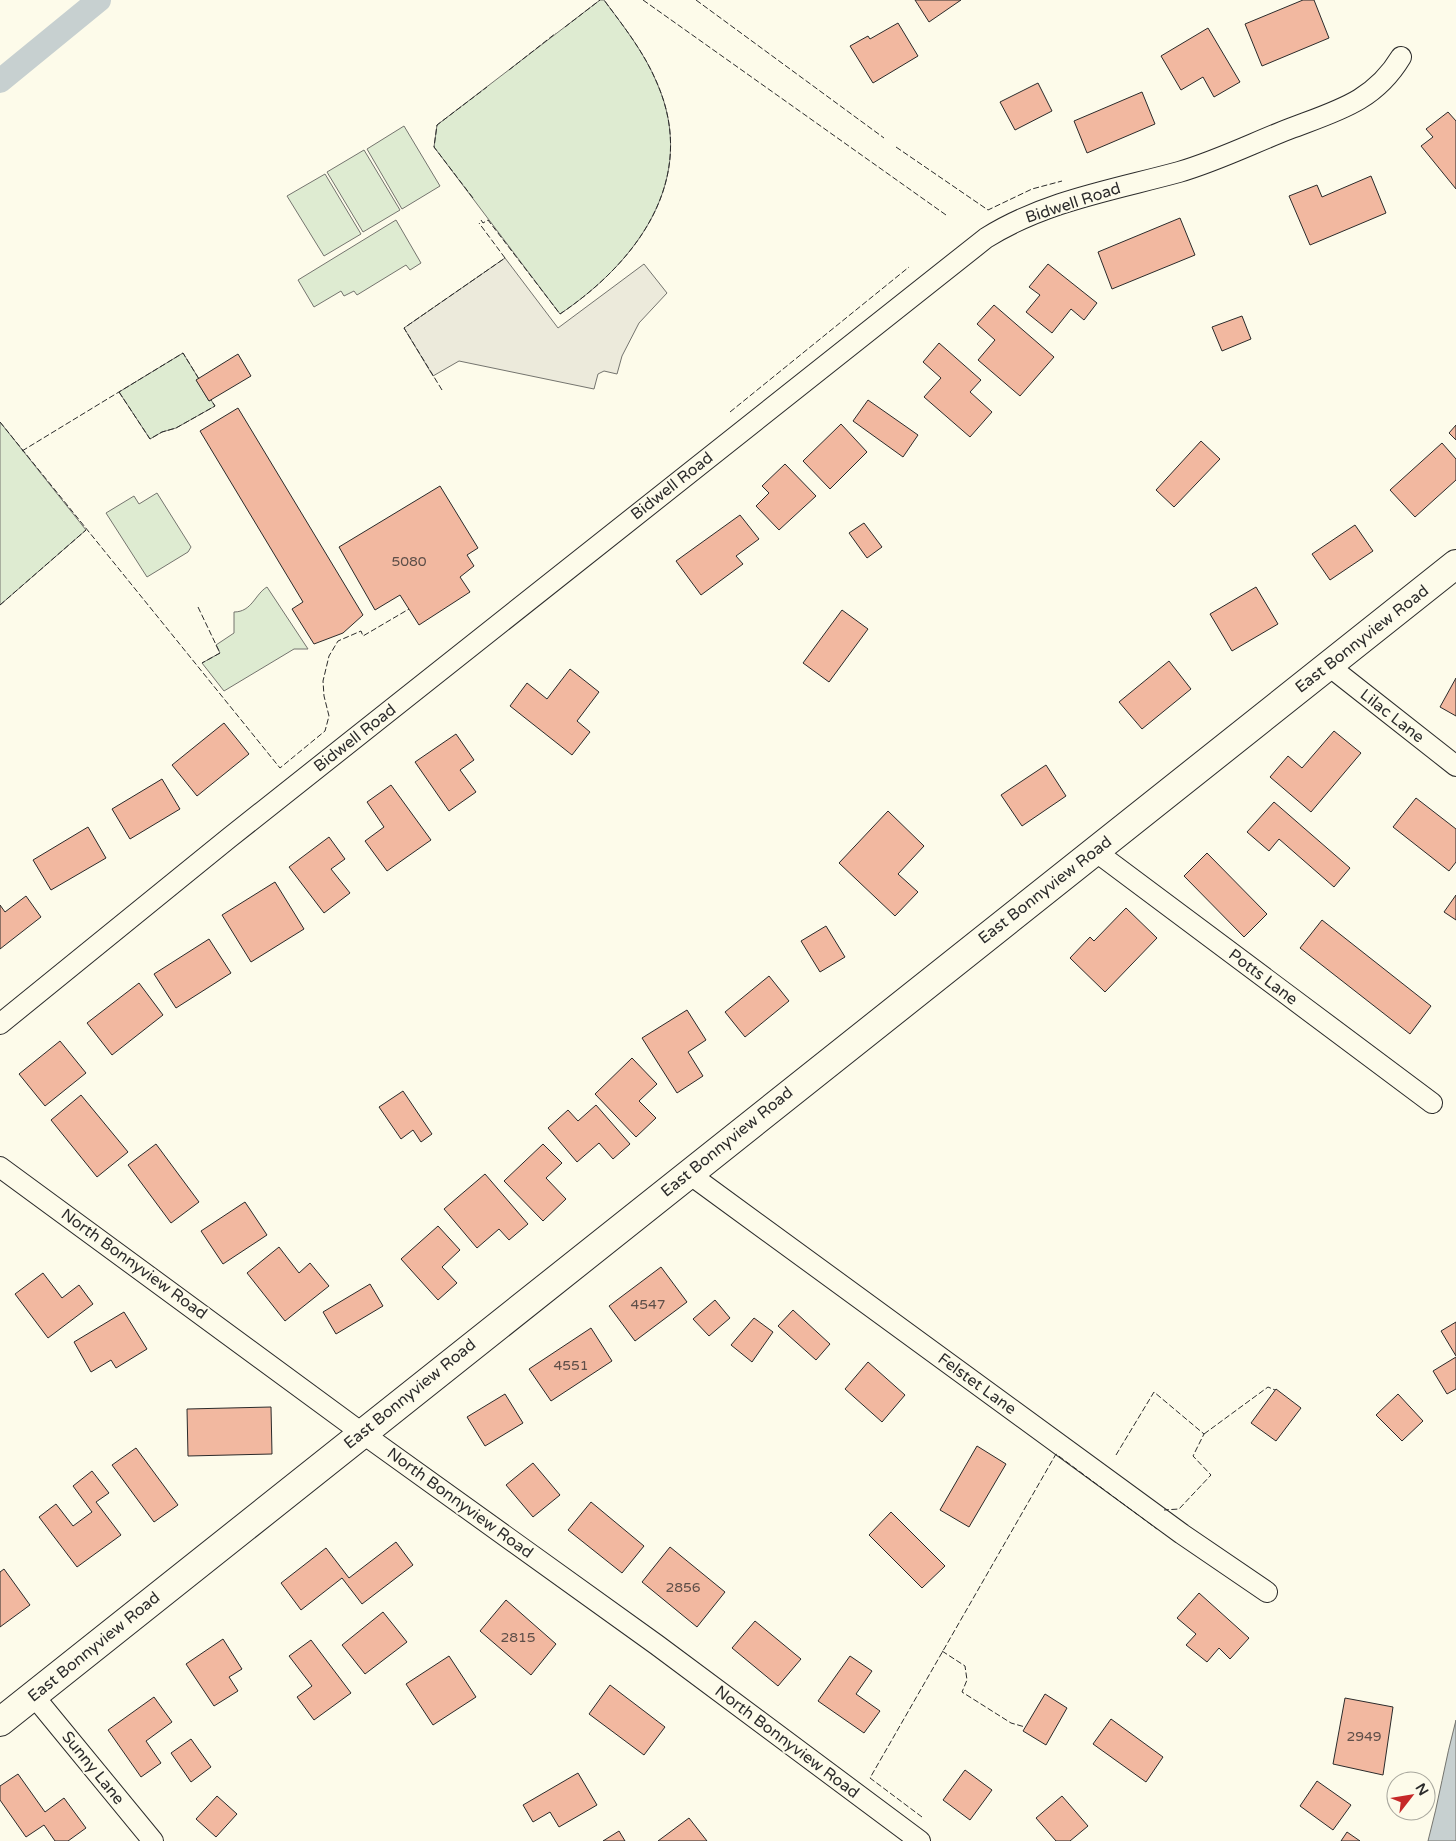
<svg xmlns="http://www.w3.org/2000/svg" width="1456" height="1841" font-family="'Varela Round',sans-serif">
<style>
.green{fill:#deebd1;stroke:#74746e}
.parking{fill:#eceadb;stroke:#74746e}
.water{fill:#c7d0d0;stroke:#74746e}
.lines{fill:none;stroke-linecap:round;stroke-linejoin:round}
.canal{stroke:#c7d0d0;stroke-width:24}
.building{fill:#f2b8a0;stroke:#2b2b2b}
.street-casing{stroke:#2b2b2b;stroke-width:22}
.secondary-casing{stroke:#2b2b2b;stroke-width:30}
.street{stroke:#fdfbea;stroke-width:20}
.secondary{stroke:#fdfbea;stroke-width:28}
.fence{stroke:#2b2b2b;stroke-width:1;stroke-dasharray:6 2.5;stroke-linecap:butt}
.labels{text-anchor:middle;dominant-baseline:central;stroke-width:4;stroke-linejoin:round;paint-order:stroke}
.number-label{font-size:14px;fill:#5d4e48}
.street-label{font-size:16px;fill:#2b2b2b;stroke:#fdfbea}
</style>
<rect width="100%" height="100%" fill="#fdfbea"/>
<g class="green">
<path d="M600,0H604C624,27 644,52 657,83C699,179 637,262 560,314L434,147L437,125Z"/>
<path d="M404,126L440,186L402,209L367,149Z"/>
<path d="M364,150L400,210L363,232L327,172Z"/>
<path d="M325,174L361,234L324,256L287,196Z"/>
<path d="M396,220L421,263L410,270L406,265L357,295L354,291L344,296L341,291L314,307L298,280Z"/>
<path d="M183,353L199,379L197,381L209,401L211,400L215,406L176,428L162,432L150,439L119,392Z"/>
<path d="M0,422L86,530L0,605Z"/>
<path d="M157,493L191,547L188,552L147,577L106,513L134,496L139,504Z"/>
<path d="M267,587L308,649H294L224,691L202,663L220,653L216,645L234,633V612C252,612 255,594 267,587Z"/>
</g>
<path class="parking" d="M505,258L558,328L644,264L667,293L639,323L622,356L617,374L604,371L598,374L594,389L459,361L433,376L404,328Z"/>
<path class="water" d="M1456,1720V1841H1428C1439,1801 1445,1760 1456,1720Z"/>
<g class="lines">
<path class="canal" d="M0,81L99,0"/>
</g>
<g class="building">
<path d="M915,0H961L929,22Z"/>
<path d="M1303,0H1314L1329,38L1262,66L1245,24Z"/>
<path d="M898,23L918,56L873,83L850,46L868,36L870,39Z"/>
<path d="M1208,28L1240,82L1214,97L1203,77L1181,90L1161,56Z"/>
<path d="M1038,83L1052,111L1015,130L1000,102Z"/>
<path d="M1142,92L1155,124L1087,153L1074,121Z"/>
<path d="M1448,112L1456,121V189L1421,146L1433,137L1426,129Z"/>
<path d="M1371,176L1386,213L1310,245L1289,196L1317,185L1322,197Z"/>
<path d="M1180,218L1195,255L1112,289L1098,252Z"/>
<path d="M1048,264L1097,303L1084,320L1071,309L1052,333L1026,312L1040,295L1029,287Z"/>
<path d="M994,305L1054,357L1020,396L978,360L995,340L977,324Z"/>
<path d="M1242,316L1251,339L1222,351L1212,327Z"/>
<path d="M939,343L981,380L970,392L992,412L970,437L924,397L941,378L923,362Z"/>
<path d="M238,354L251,376L209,401L196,380Z"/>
<path d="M868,400L918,435L903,457L853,421Z"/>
<path d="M238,408L363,615L343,633L314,644L292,609L303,602L200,431Z"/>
<path d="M841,424L867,452L830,489L803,461Z"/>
<path d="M1456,425V440L1449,433Z"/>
<path d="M1201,441L1220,459L1174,507L1156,490Z"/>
<path d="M1442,443L1456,459V480L1415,517L1390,490Z"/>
<path d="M785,464L816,496L779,530L756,506L769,493L762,486Z"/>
<path d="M440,486L478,548L467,555L474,566L460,577L470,592L419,625L400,595L375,610L339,547Z"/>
<path d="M740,515L759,539L736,556L743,564L701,595L676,561Z"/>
<path d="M864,523L882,547L867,558L849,533Z"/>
<path d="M1355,525L1373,551L1330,580L1312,554Z"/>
<path d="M1256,587L1278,624L1232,651L1210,614Z"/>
<path d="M842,610L868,629L829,682L803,663Z"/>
<path d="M1169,661L1191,689L1142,729L1119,702Z"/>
<path d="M570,669L599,692L577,721L590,732L572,755L510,706L527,683L547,699Z"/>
<path d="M1456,678V716L1440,707Z"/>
<path d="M224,723L249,754L197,796L172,765Z"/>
<path d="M1334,731L1361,753L1311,812L1270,777L1288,756L1302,768Z"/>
<path d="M456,734L474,760L460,770L476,792L449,811L415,762Z"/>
<path d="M1046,765L1066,796L1022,826L1001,795Z"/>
<path d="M162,779L180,809L130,839L112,809Z"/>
<path d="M391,785L431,840L387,871L365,841L384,827L367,802Z"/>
<path d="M1416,798L1456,829V862L1449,871L1393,827Z"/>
<path d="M1274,802L1350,868L1334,887L1279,839L1269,851L1247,832Z"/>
<path d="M888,811L924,846L898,874L918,892L895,916L839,863Z"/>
<path d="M88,827L106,858L51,890L33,860Z"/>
<path d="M329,837L345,859L331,869L350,893L324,913L289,867Z"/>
<path d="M1207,853L1267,914L1244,937L1184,876Z"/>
<path d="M275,882L304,929L251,962L222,915Z"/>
<path d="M1456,895V920L1444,912Z"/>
<path d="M26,896L41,917L0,949V905L5,912Z"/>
<path d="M1126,908L1157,938L1105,992L1070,958L1090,937L1094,941Z"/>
<path d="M1322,920L1431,1006L1410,1034L1300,948Z"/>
<path d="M826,926L845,957L820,972L801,941Z"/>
<path d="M209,939L231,973L176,1008L154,974Z"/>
<path d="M769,976L789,1001L745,1037L725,1012Z"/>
<path d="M139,983L163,1015L112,1055L87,1023Z"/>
<path d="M687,1010L706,1040L688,1052L703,1076L677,1093L642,1038Z"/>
<path d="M60,1041L86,1073L45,1106L19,1074Z"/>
<path d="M632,1058L657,1084L639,1101L656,1118L636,1137L595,1094Z"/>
<path d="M403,1091L432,1134L421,1142L413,1130L401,1139L379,1107Z"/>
<path d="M81,1095L128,1152L97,1177L51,1120Z"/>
<path d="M596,1105L630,1144L613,1159L599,1143L577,1162L548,1128L568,1110L578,1121Z"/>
<path d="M156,1144L199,1202L171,1223L128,1165Z"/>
<path d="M543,1144L562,1163L546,1178L566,1199L543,1221L504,1181Z"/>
<path d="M485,1174L528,1224L509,1240L499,1229L477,1248L444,1209Z"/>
<path d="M245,1202L267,1235L223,1264L201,1231Z"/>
<path d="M438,1226L460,1250L442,1267L457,1283L438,1300L401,1259Z"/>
<path d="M279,1247L299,1273L310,1263L329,1286L285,1321L247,1273Z"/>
<path d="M661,1267L687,1302L635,1341L609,1306Z"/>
<path d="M43,1273L62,1298L79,1285L93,1304L48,1338L15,1294Z"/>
<path d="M370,1284L383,1306L336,1334L323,1312Z"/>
<path d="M715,1300L730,1318L709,1336L693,1319Z"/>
<path d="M793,1310L830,1344L816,1360L778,1326Z"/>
<path d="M124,1312L147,1349L116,1368L111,1360L91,1372L74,1342Z"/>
<path d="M754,1318L773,1332L752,1362L731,1345Z"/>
<path d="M1456,1322V1356L1441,1331Z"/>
<path d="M591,1328L612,1361L551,1401L529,1369Z"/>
<path d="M1456,1357V1389L1447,1394L1433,1371Z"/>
<path d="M868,1362L905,1395L882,1422L845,1389Z"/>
<path d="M1276,1389L1301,1408L1276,1441L1251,1423Z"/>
<path d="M505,1394L523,1423L485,1446L467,1417Z"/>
<path d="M1398,1394L1423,1421L1402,1441L1376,1415Z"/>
<path d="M271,1407L272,1454L188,1456L187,1409Z"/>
<path d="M977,1446L1006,1464L969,1527L940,1510Z"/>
<path d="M136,1448L178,1505L154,1522L112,1465Z"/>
<path d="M533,1463L560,1495L533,1517L506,1485Z"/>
<path d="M92,1471L109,1493L96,1502L121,1535L77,1567L39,1517L56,1504L73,1526L92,1512L73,1486Z"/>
<path d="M591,1502L644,1546L622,1573L568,1530Z"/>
<path d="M891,1512L945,1566L922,1588L869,1535Z"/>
<path d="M396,1542L413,1565L362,1604L342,1578L301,1610L281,1583L326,1548L349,1578Z"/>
<path d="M670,1547L725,1592L697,1627L642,1582Z"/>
<path d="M4,1569L30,1605L0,1627V1572Z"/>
<path d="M1199,1593L1249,1638L1230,1659L1219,1648L1207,1662L1186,1645L1196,1634L1177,1618Z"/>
<path d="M506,1600L556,1644L531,1675L480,1631Z"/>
<path d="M383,1612L407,1642L365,1674L342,1645Z"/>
<path d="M755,1621L801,1659L778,1686L732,1648Z"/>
<path d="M223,1639L242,1669L229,1677L238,1691L214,1706L186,1664Z"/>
<path d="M311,1640L351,1693L314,1720L297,1697L312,1686L289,1656Z"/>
<path d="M449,1656L476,1697L433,1725L406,1684Z"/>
<path d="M850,1656L872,1671L856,1694L880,1711L864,1733L818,1701Z"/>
<path d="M610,1685L665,1727L644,1755L589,1714Z"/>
<path d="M1045,1694L1067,1708L1046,1745L1023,1731Z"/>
<path d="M154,1697L172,1722L146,1741L161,1763L141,1777L108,1730Z"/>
<path d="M1345,1698L1393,1707L1383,1775L1333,1764Z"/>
<path d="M1111,1719L1163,1757L1146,1782L1093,1744Z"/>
<path d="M191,1739L211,1767L191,1782L171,1753Z"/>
<path d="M965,1770L992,1790L970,1820L943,1800Z"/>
<path d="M578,1773L597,1805L559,1827L550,1812L533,1822L523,1805Z"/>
<path d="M18,1774L45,1812L64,1798L86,1828L68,1841H55L44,1825L26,1837L0,1800V1786Z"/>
<path d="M1317,1781L1351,1805L1333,1830L1300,1806Z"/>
<path d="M217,1796L237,1814L216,1837L196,1819Z"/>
<path d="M1062,1796L1088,1826L1070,1841H1056L1036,1818Z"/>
<path d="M689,1818L707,1841H658Z"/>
<path d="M619,1831L625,1841H603Z"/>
<path d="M1347,1832L1360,1841H1341Z"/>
</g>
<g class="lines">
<defs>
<g id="street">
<path d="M1329,666L1456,766"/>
<path d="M1095,851L1432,1103"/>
<path d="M0,1024L229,838L986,238C1045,201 1113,190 1179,172C1217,161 1253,143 1289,129C1336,111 1374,102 1401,57"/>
<path d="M0,1167L362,1433L657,1645L920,1841"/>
<path d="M688,1173L1182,1534L1267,1592"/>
<path d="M33,1695L153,1841"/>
</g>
<path id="secondary" d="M0,1722L1456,564"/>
</defs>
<use href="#street" class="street-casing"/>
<use href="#secondary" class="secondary-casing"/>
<use href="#street" class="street"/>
<use href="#secondary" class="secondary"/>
<g class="fence">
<path d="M643,0L946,215"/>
<path d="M696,0L884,138"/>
<path d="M565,27L600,0"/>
<path d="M509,70L556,33"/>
<path d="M896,147L988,210L1032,189L1062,181"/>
<path d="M473,198L434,147L437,125L487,87"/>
<path d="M481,220L483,223L488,220L560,314C637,262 699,179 657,83C644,52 624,27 604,0"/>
<path d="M442,390L404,328L505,258L479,223"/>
<path d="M119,392L150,439L162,432L176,428L215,406L211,400"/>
<path d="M730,412L909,267"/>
<path d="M0,422L280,768L325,731L329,716L324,696L323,681L329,656L338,641L361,631L363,636L409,609"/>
<path d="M22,451L183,353L199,379"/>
<path d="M0,605L86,530"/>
<path d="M198,607L220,653L202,663"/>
<path d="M1204,1434L1268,1387L1275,1390"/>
<path d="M1116,1455L1154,1392L1204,1434L1193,1456L1211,1475L1179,1509L1164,1510"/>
<path d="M942,1651L965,1666L967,1680L962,1692L1011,1723L1025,1727"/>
<path d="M922,1817L870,1778L1056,1454L1157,1529"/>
</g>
</g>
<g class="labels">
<g class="number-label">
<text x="409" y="561">5080</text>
<text x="648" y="1304">4547</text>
<text x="571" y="1365">4551</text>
<text x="683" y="1587">2856</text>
<text x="518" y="1637">2815</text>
<text x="1364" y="1736">2949</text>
</g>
<g class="street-label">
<text transform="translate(1073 203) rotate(-18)">Bidwell Road</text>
<text transform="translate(672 486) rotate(-38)">Bidwell Road</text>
<text transform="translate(1362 639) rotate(-38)">East Bonnyview Road</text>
<text transform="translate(1392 716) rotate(38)">Lilac Lane</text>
<text transform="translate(355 738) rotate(-38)">Bidwell Road</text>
<text transform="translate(1045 890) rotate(-38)">East Bonnyview Road</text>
<text transform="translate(1263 977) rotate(37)">Potts Lane</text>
<text transform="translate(727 1142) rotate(-39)">East Bonnyview Road</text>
<text transform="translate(134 1264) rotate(36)">North Bonnyview Road</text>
<text transform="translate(977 1384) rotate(36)">Felstet Lane</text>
<text transform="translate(410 1394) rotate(-39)">East Bonnyview Road</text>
<text transform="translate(460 1503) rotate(36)">North Bonnyview Road</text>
<text transform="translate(94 1647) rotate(-39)">East Bonnyview Road</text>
<text transform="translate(787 1742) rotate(37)">North Bonnyview Road</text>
<text transform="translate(93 1768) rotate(51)">Sunny Lane</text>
</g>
</g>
<g transform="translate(1411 1796) rotate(59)"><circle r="24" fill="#fdfbea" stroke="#a9a89e"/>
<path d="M0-4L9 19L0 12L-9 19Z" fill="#c62828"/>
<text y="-8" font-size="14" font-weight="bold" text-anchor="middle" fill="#2b2b2b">N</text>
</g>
</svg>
